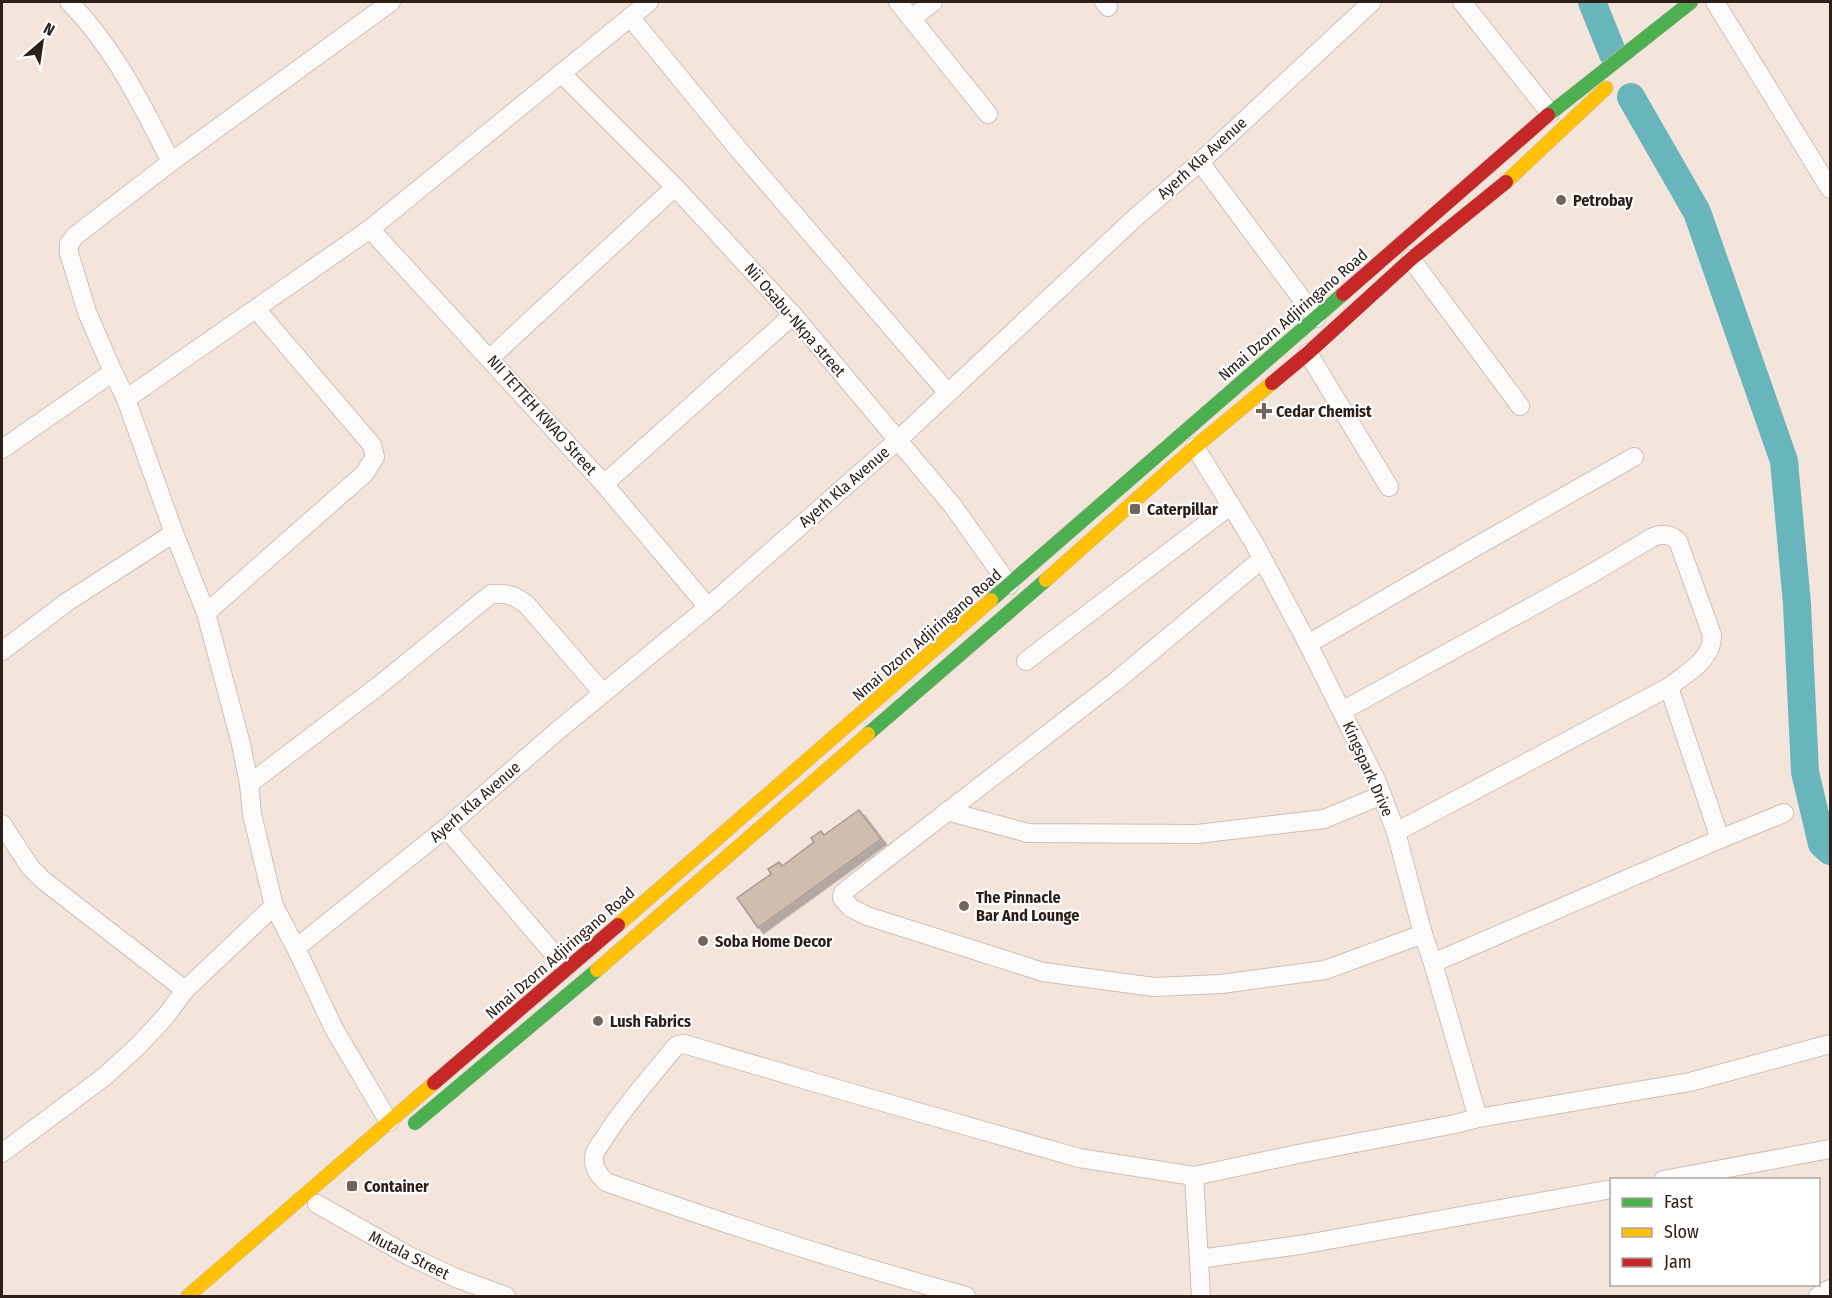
<svg xmlns="http://www.w3.org/2000/svg" width="1832" height="1298" font-family="'Fira Sans Condensed',sans-serif">
<style>
.lines{fill:none;stroke-linecap:round;stroke-linejoin:round}
.river{stroke:#69b5bc;stroke-width:28}
.building{fill:#cfbdae;stroke:#a79b93;stroke-width:1.5;filter:url(#shadow)}
.street-casing{stroke:#cdc0b8;stroke-width:20}
.fast-casing{stroke:#cdc0b8;stroke-width:15}
.slow-casing{stroke:#cdc0b8;stroke-width:15}
.jam-casing{stroke:#cdc0b8;stroke-width:15}
.street{stroke:#fdfbfa;stroke-width:18}
.fast{stroke:#4caf50;stroke-width:14}
.slow{stroke:#ffc107;stroke-width:14}
.jam{stroke:#c62828;stroke-width:14}
.poi-dot{fill:#73655d;stroke:#fff;stroke-width:2}
.labels{text-anchor:middle;dominant-baseline:central;stroke-width:4.5;stroke-linejoin:round;paint-order:stroke}
.street-label{font-size:16px;fill:#2d2019;stroke:#fff}
.poi-label{font-size:16px;font-weight:bold;fill:#2d2019;stroke:#fff;text-anchor:start}
</style>
<defs>
<filter id="shadow"><feDropShadow dx="5.5" dy="5.5" stdDeviation="0" flood-color="#0004"/></filter>
</defs>
<rect width="100%" height="100%" fill="#f4e5dc"/>
<g class="lines">
<g class="river">
<path d="M1592,2L1613,54"/>
<path d="M1631,97L1697,212L1784,461L1797,604L1805,772L1822,844L1830,851"/>
</g>
</g>
<path class="building" d="M859,810L881,839L758,928L737,898L771,874L768,869L779,862L782,866L814,842L811,838L821,831L824,835Z"/>
<g class="lines">
<defs>
<g id="street">
<path d="M69,2C113,46 143,106 171,162"/>
<path d="M898,2L988,114"/>
<path d="M1104,2L1108,7"/>
<path d="M1462,2L1550,113"/>
<path d="M1715,2L1830,189"/>
<path d="M630,17L739,150L948,393"/>
<path d="M912,18L933,2"/>
<path d="M561,73L675,187L793,315L953,506L1009,585"/>
<path d="M1200,162L1316,318"/>
<path d="M370,229L604,484L708,607"/>
<path d="M1411,259L1520,406"/>
<path d="M1308,353L1389,487"/>
<path d="M490,358L675,187"/>
<path d="M126,399L370,229L649,2"/>
<path d="M1195,447L1253,541L1308,644L1377,782L1396,832L1423,934L1433,963L1478,1118"/>
<path d="M2,449L113,372"/>
<path d="M604,484L793,315"/>
<path d="M1262,559L1115,682L850,887L843,893L842,898L851,908L867,916L1043,972L1154,987L1221,984L1325,970L1423,934"/>
<path d="M206,613L364,474L375,457L372,445L256,309"/>
<path d="M1308,644L1470,550L1634,457"/>
<path d="M2,651L67,602L174,533"/>
<path d="M1026,661L1231,505"/>
<path d="M1669,687L1720,839"/>
<path d="M1342,711L1591,574L1653,537C1663,533 1670,534 1678,541L1712,635C1713,660 1686,673 1669,687L1396,832"/>
<path d="M249,784L381,684L491,594C506,593 514,595 526,604L603,693"/>
<path d="M947,811L1028,833L1197,834L1324,819L1382,795"/>
<path d="M2,824L30,867L43,880L185,990"/>
<path d="M446,828L566,968"/>
<path d="M296,948L446,828L556,732L708,607L898,440L1137,216L1200,162L1372,2"/>
<path d="M1433,963L1720,839L1784,813"/>
<path d="M389,1122L334,1029L296,948L274,906L252,814L249,784L241,744L206,613L174,533L126,399L113,372L87,312L69,253V244L75,236L171,162L391,2"/>
<path d="M2,1153L104,1077L138,1046L165,1017L185,990L274,906"/>
<path d="M1194,1176L1201,1296"/>
<path d="M1663,1180L1830,1149"/>
<path d="M317,1204L409,1256L456,1278L506,1296"/>
<path d="M1199,1259L1306,1244L1612,1189"/>
<path d="M966,1296C844,1263 725,1224 606,1182C598,1175 591,1164 595,1153C597,1148 602,1142 605,1137C625,1105 651,1077 675,1047L678,1045L684,1044L820,1084L1079,1158L1194,1176L1303,1153L1455,1124L1478,1118L1690,1082L1830,1044"/>
<path d="M1818,1296L1830,1289"/>
</g>
<g id="fast">
<path d="M1548,115L1691,2"/>
<path d="M991,600L1343,294"/>
<path d="M868,734L1046,580"/>
<path d="M415,1123L597,970"/>
</g>
<g id="slow">
<path d="M1506,182L1606,88"/>
<path d="M1046,580L1195,447L1272,383"/>
<path d="M618,925L991,600"/>
<path d="M597,970L868,734"/>
<path d="M188,1296L434,1083"/>
</g>
<g id="jam">
<path d="M1343,294L1548,115"/>
<path d="M1272,383L1308,353L1411,259L1506,182"/>
<path d="M434,1083L618,925"/>
</g>
</defs>
<use href="#street" class="street-casing"/>
<use href="#fast" class="fast-casing"/>
<use href="#slow" class="slow-casing"/>
<use href="#jam" class="jam-casing"/>
<use href="#street" class="street"/>
<use href="#fast" class="fast"/>
<use href="#slow" class="slow"/>
<use href="#jam" class="jam"/>
</g>
<g class="poi-dot">
<circle cx="1561" cy="200" r="6"/>
<path d="M1261 402h6v6h6v6h-6v6h-6v-6h-6v-6h6z"/>
<rect x="1129" y="503" width="12" height="12" rx="3"/>
<circle cx="964" cy="906" r="6"/>
<circle cx="703" cy="941" r="6"/>
<circle cx="598" cy="1021" r="6"/>
<rect x="346" y="1180" width="12" height="12" rx="3"/>
</g>
<g class="labels">
<g class="street-label">
<text transform="translate(1202 158) rotate(-42)">Ayerh Kla Avenue</text>
<text transform="translate(1293 315) rotate(-41)">Nmai Dzorn Adjiringano Road</text>
<text transform="translate(795 320) rotate(49)">Nii Osabu-Nkpa street</text>
<text transform="translate(542 415) rotate(48)">NII TETTEH KWAO Street</text>
<text transform="translate(844 487) rotate(-41)">Ayerh Kla Avenue</text>
<text transform="translate(927 635) rotate(-41)">Nmai Dzorn Adjiringano Road</text>
<text transform="translate(1368 769) rotate(66)">Kingspark Drive</text>
<text transform="translate(475 802) rotate(-41)">Ayerh Kla Avenue</text>
<text transform="translate(560 953) rotate(-41)">Nmai Dzorn Adjiringano Road</text>
<text transform="translate(409 1255) rotate(27)">Mutala Street</text>
</g>
<g class="poi-label">
<text x="1573" y="200">Petrobay</text>
<text x="1276" y="411">Cedar Chemist</text>
<text x="1147" y="509">Caterpillar</text>
<text x="976" y="897">The Pinnacle<tspan x="976" dy="18">Bar And Lounge</tspan></text>
<text x="715" y="941">Soba Home Decor</text>
<text x="610" y="1021">Lush Fabrics</text>
<text x="364" y="1186">Container</text>
</g>
</g>
<rect width="1832" height="1298" fill="none" stroke="#2d2019" stroke-width="6"/>
<rect x="1610" y="1178" width="210" height="108" fill="#ffffff" stroke="#aba6a3" stroke-width="1.5"/>
<rect x="1622" y="1198" width="30" height="9" fill="#4caf50" stroke="#aba6a3" stroke-width="1.5"/>
<text x="1664" y="1208" font-size="18" fill="#2d2019">Fast</text>
<rect x="1622" y="1228" width="30" height="9" fill="#ffc107" stroke="#aba6a3" stroke-width="1.5"/>
<text x="1664" y="1238" font-size="18" fill="#2d2019">Slow</text>
<rect x="1622" y="1258" width="30" height="9" fill="#c62828" stroke="#aba6a3" stroke-width="1.5"/>
<text x="1664" y="1268" font-size="18" fill="#2d2019">Jam</text>
<g transform="translate(42 42) rotate(29)" stroke="#ffffff" stroke-width="4.5" paint-order="stroke">
<path d="M0-4.5L10 22L0 15L-10 22Z" fill="#2d2019"/>
<text y="-9" font-size="16" font-weight="bold" text-anchor="middle" fill="#2d2019">N</text>
</g>
</svg>
